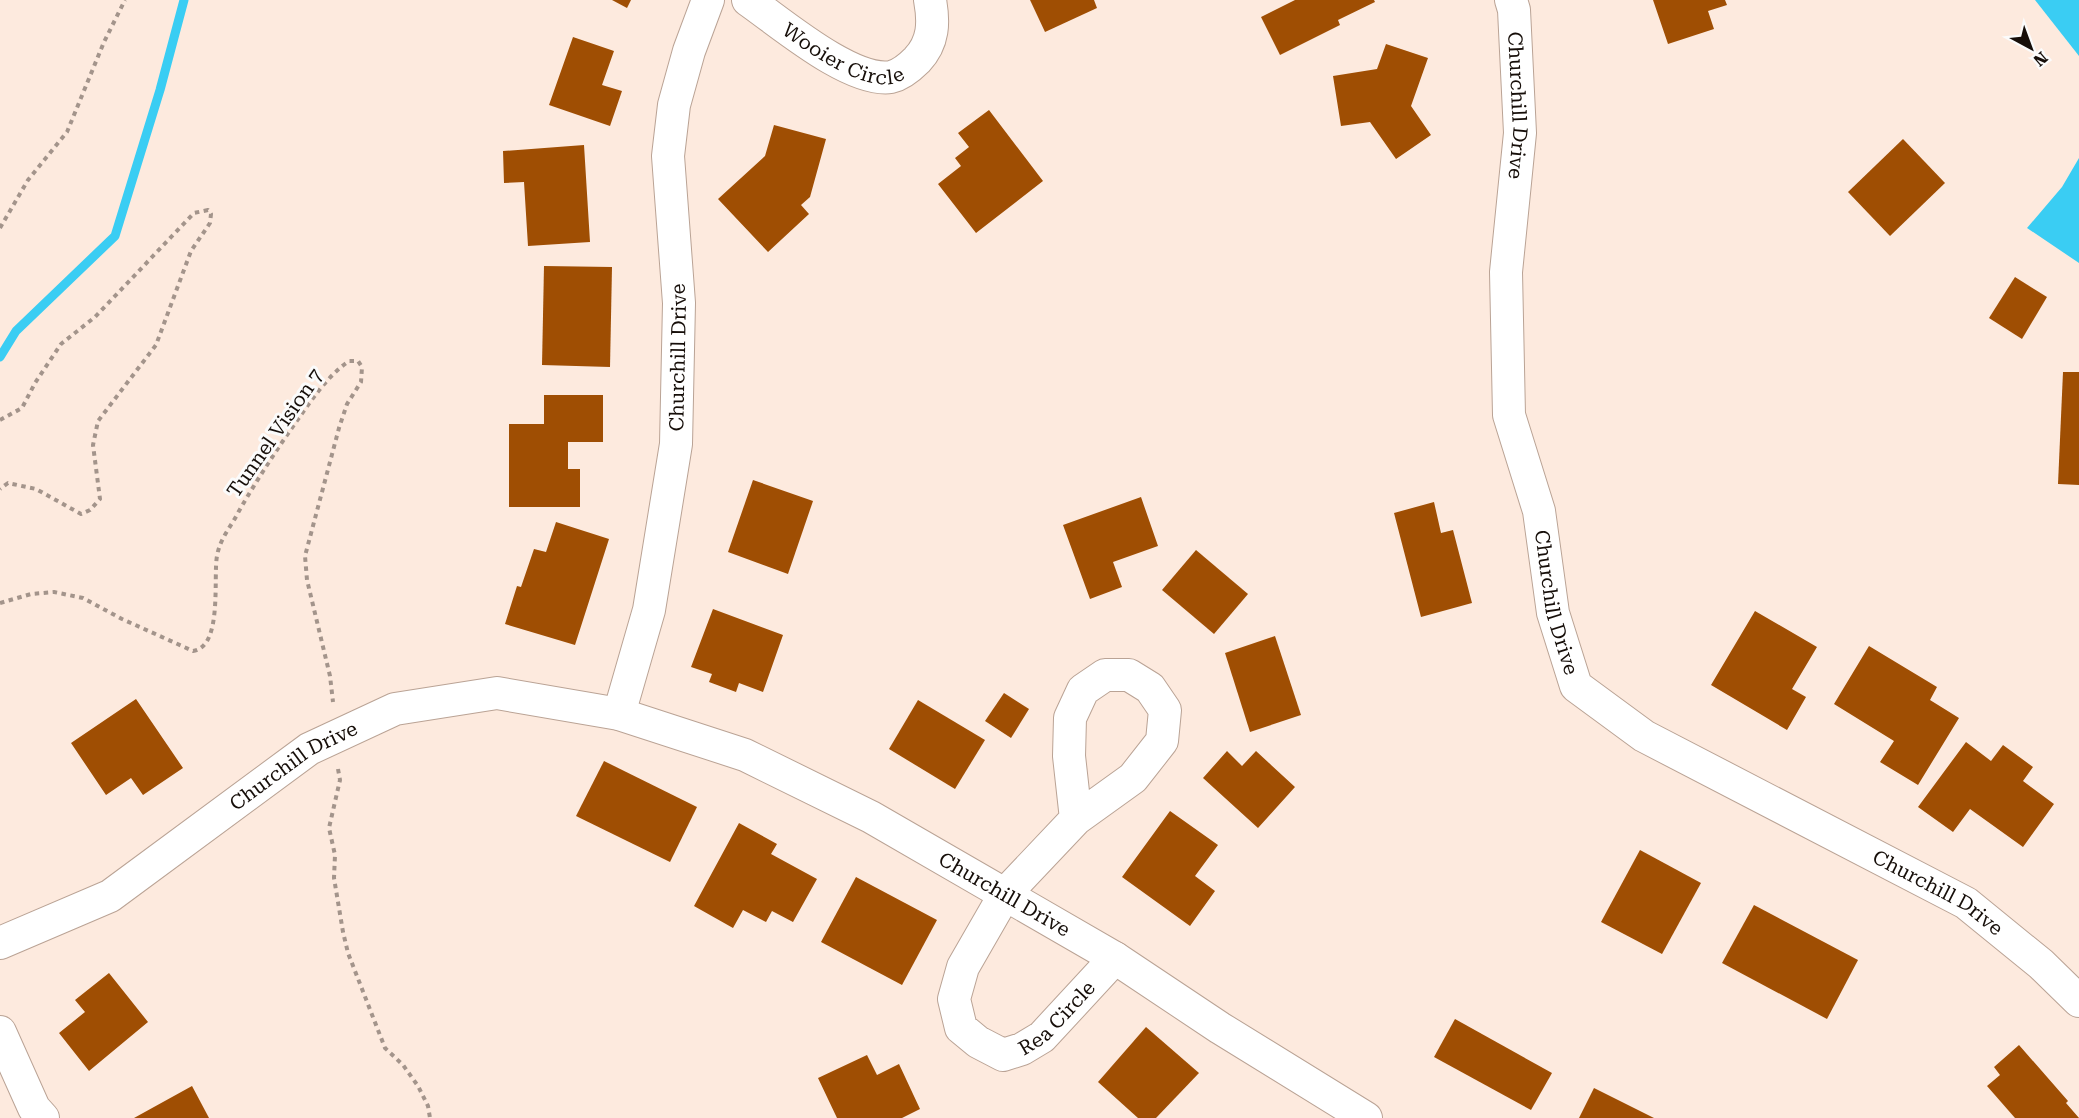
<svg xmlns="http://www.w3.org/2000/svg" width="2079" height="1118" font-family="'Roboto Serif',serif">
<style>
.water{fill:#3acdf3}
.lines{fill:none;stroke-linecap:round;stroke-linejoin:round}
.stream{stroke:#3acdf3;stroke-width:9}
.building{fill:#9f4e03}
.minor-casing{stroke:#baa395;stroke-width:34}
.path{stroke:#a3948b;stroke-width:4;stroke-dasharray:4.5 4.5;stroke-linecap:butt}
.minor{stroke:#fff;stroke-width:32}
.labels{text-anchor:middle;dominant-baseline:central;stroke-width:6;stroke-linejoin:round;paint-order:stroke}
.street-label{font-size:20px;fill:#160e09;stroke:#fbfbfb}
</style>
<rect width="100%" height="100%" fill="#fdeade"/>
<g class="water">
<path d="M2035,0H2079V56Z"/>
<path d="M2079,158V263L2027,228L2062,187Z"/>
</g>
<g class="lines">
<path class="stream" d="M0,357L16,331L115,236L160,90L184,0"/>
</g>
<g class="building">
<path d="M612,0H631L627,8Z"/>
<path d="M1030,0H1094L1097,8L1045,32Z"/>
<path d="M1295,0H1374L1375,2L1338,20L1340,25L1280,55L1261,17Z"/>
<path d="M1653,0H1725L1727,5L1708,11L1714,29L1668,44Z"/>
<path d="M573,37L614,51L602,85L622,91L610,126L549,105Z"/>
<path d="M1386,44L1428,58L1411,106L1431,135L1396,159L1370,122L1341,126L1333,76L1377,69Z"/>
<path d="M989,110L1043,181L976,233L938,184L961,166L955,158L969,147L958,133Z"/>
<path d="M774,125L826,139L810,197L801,205L809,214L768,252L718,199L765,156Z"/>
<path d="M1903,139L1945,183L1890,236L1848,192Z"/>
<path d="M584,145L590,242L528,246L524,182L504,183L503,151Z"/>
<path d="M544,266L612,267L610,367L542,365Z"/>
<path d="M2015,277L2047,297L2022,339L1989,318Z"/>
<path d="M2063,372H2079V485L2058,484Z"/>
<path d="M544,395H603V442H568V469H580V507H509V424H544Z"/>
<path d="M753,480L813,501L788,574L728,552Z"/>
<path d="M1141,497L1158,546L1113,562L1122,587L1090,599L1063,525Z"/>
<path d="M1434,502L1441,533L1453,530L1472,603L1421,617L1394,513Z"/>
<path d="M556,522L609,539L575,645L505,624L517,586L521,587L534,549L546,552Z"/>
<path d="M1196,550L1248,594L1214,634L1162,590Z"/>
<path d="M713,609L783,635L763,692L739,683L736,692L709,682L712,674L691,667Z"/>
<path d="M1755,611L1817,647L1792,689L1806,697L1787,730L1711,685Z"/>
<path d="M1275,636L1301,715L1250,732L1225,653Z"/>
<path d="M1869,646L1937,687L1930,700L1959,718L1918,785L1880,762L1894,741L1834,704Z"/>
<path d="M1004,693L1029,709L1011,738L985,721Z"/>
<path d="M136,699L183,768L143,795L131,778L106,795L71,743Z"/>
<path d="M918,700L985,740L955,789L889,749Z"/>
<path d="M1966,742L1991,761L2003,745L2033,767L2023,781L2054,804L2023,847L1970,809L1953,832L1918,807Z"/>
<path d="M1227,751L1242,766L1256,751L1295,787L1258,828L1203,778Z"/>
<path d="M604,761L697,807L670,862L576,816Z"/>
<path d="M1170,811L1218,845L1195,876L1215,891L1190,926L1122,877Z"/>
<path d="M739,823L777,844L771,854L817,879L793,922L772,911L766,922L743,910L733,928L694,906Z"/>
<path d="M1640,850L1701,883L1662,954L1601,922Z"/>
<path d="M856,877L937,920L902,985L821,942Z"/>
<path d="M1754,905L1858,960L1827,1019L1722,963Z"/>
<path d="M109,973L148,1022L89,1071L59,1033L85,1012L75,1000Z"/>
<path d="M1455,1019L1552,1073L1531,1110L1434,1057Z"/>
<path d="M1146,1027L1199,1073L1156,1118H1138L1098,1082Z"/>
<path d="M2019,1045L2068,1101L2066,1103L2079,1118H2015L1987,1086L2000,1075L1994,1067Z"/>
<path d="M867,1055L877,1075L899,1064L920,1109L902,1118H837L818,1078Z"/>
<path d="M192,1086L209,1118H134Z"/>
<path d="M1594,1088L1654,1118H1579Z"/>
</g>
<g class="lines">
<defs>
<g id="minor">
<path id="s1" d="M748,0C781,23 851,83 891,77C900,75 911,66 917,60C934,42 934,22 930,0"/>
<path id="s2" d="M1511,0L1514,10L1520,133L1506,272L1509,415L1539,511L1553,613L1576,686L1644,736L1966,903L2041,964L2079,1001"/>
<path id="s3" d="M619,714L649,610L676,444L679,303L668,156L674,105L689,51L708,0"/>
<path id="s4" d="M1076,819L1069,756L1070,718L1083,690L1105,675H1129L1150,688L1165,710L1162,741L1133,778L1076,819L1005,894L963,967L954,999L961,1028L978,1042L1003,1055L1022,1049L1042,1037L1115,958"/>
<path id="s5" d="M0,943L110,896L309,749L395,709L497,693L619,714L745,755L871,817L1115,958L1220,1028L1366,1118"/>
<path d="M0,1032L34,1108L43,1118"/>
</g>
</defs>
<use href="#minor" class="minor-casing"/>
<g class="path">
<path d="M0,228L28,180L67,132L104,42L125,0"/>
<path d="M0,420L22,408L35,383L61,344L95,317L194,213L208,210L211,214L210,223L191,251L156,345L98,421L93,445L100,499L90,510L81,514L36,489L8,483L0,489"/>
<path d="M0,603L31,594L54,592L83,598L122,619L193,651C223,647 213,577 217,556C220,538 231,527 239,511C258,478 279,446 301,415C315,395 329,375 349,361H358L362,367L361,382L347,404L339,428L305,556L307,580L330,676L333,702"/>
<path d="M338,769L340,780L329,828L335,855L334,878L343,932L348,953L385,1048L403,1065L418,1086L428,1106L430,1118"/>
</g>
<use href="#minor" class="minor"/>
</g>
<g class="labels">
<g class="street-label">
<text stroke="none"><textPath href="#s1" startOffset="112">Wooier Circle</textPath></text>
<text stroke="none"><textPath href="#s2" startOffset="106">Churchill Drive</textPath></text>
<text stroke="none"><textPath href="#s3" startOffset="363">Churchill Drive</textPath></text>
<text transform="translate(275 433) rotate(-55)">Tunnel Vision 7</text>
<text stroke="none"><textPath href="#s2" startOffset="610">Churchill Drive</textPath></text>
<text stroke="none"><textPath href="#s5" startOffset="345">Churchill Drive</textPath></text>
<text stroke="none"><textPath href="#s5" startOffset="1116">Churchill Drive</textPath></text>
<text stroke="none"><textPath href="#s2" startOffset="1114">Churchill Drive</textPath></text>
<text stroke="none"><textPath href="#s4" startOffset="750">Rea Circle</textPath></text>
</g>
</g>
<g transform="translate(2031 48) rotate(139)" stroke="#fbfbfb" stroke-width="4.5" paint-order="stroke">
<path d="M0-4.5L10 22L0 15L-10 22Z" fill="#160e09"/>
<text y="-9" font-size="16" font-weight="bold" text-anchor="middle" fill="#160e09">N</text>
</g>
</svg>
